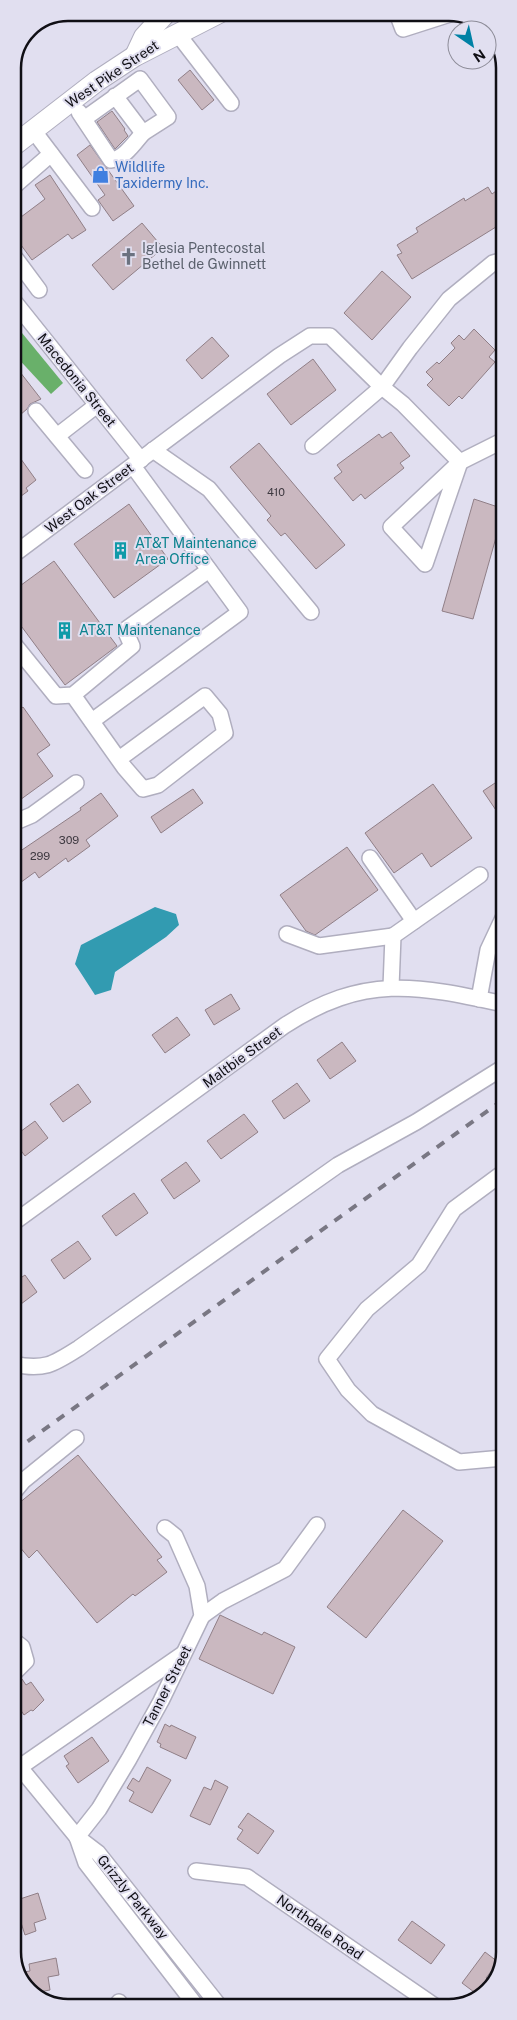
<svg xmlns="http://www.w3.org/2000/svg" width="517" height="2020" font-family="'Public Sans',sans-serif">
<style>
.forest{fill:#69b06a}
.water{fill:#329bb1}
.building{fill:#cab8c0;stroke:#907f87}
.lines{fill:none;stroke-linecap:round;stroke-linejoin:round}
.minor-casing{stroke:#b0aebf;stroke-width:18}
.major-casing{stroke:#b0aebf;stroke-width:22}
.minor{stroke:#fff;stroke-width:15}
.major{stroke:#fff;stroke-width:20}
.rail{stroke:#797783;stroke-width:4;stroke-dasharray:9 9;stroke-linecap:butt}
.labels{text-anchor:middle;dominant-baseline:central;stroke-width:4;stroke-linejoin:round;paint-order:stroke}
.number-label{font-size:11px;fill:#3e3940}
.street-label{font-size:14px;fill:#100f15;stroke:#e1dff0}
.shop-label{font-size:14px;fill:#366cbe;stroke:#e1dff0;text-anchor:start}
.worship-label{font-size:14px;fill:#5b616d;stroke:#e1dff0;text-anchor:start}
.culture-label{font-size:14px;fill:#0d838f;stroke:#e1dff0;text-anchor:start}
.rim{fill:none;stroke:#100f15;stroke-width:2.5}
</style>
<rect width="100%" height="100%" fill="#e1dff0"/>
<path class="forest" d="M13,322L63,383L51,394L13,353Z"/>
<path class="water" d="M155,907L176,914L179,925L166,937L115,972L111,990L95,995L75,964L81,945Z"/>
<g class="building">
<path d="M190,70L214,100L202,110L178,80Z"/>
<path d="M112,111L125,129L124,130L128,136L115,149L97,122Z"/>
<path d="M90,145L134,206L113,221L98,200L105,195L77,155Z"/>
<path d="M50,175L86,230L72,239L68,234L32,260L13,234V223L45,199L35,185Z"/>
<path d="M488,187L492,194L496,191L504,203V222L412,279L397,255L402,253L397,245L418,232L416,228L464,198L465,201Z"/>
<path d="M142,223L163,248L113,290L92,265Z"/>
<path d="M382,271L411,297L372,340L344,313Z"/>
<path d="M474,329L495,350L489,357L495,362L462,399L459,396L449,406L427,385L433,379L426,372L437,362L439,364L455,348L451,343L459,335L464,340Z"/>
<path d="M212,337L229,356L202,379L186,360Z"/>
<path d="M313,359L336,390L291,425L267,394Z"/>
<path d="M13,363L41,399L30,404L27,409L20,415L13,406Z"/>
<path d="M391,432L410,456L400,463L404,468L365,499L361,494L353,501L334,478L342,472L337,465L379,434L382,438Z"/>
<path d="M259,443L345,545L316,569L285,533L281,536L267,520L271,516L230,467Z"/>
<path d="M13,448L36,480L26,488L28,491L13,502Z"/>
<path d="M474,499L504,509L473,619L442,611Z"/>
<path d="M129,504L168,559L114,598L74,544Z"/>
<path d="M54,561L117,646L65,685L13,615V591Z"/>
<path d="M23,707L50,745L37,754L53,776L13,805V714Z"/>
<path d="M504,777V822L483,791Z"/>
<path d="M433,784L472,838L431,867L422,853L394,873L365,833Z"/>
<path d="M193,789L203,803L161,833L151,817Z"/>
<path d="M101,793L118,816L86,840L90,846L68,862L66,858L39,878L35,872L13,888V856L81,810L80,808Z"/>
<path d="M347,847L378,890L315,935L306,931L280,895Z"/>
<path d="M231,994L240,1009L214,1025L205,1010Z"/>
<path d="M177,1017L190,1035L165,1053L152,1035Z"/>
<path d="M342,1042L356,1061L330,1079L317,1060Z"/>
<path d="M297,1083L310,1101L284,1119L272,1101Z"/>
<path d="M78,1084L91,1102L63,1122L50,1104Z"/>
<path d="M244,1114L258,1132L221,1159L207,1141Z"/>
<path d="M35,1121L48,1138L25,1156L13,1140V1137Z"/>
<path d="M186,1162L200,1181L174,1199L161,1180Z"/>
<path d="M134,1193L148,1213L116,1236L102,1216Z"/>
<path d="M78,1241L91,1259L64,1279L51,1260Z"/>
<path d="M25,1275L37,1292L13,1310V1283Z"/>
<path d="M78,1455L162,1557L157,1560L167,1572L135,1596L133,1594L97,1623L37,1550L29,1558L13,1539V1508Z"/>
<path d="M403,1510L443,1541L366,1638L327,1607Z"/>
<path d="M220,1615L262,1635L264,1632L295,1647L273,1694L199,1659Z"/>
<path d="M22,1679L26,1685L31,1682L44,1700L33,1711L31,1710L24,1715L20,1709L13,1714V1683Z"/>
<path d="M165,1724L170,1727L171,1725L196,1737L186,1759L160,1747L161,1744L157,1742Z"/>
<path d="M92,1737L109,1761L78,1783L66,1766L69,1764L64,1756Z"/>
<path d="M147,1767L171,1780L152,1813L129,1801L134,1792L127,1788L133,1778L139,1782Z"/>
<path d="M215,1780L228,1787L210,1825L190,1816L204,1787L211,1790Z"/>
<path d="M248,1813L274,1831L258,1854L237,1839L243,1830L238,1827Z"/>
<path d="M38,1893L46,1919L34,1923L36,1931L25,1935L14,1901Z"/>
<path d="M412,1921L445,1945L431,1964L398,1940Z"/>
<path d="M485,1952L498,1962L486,1978L493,1983L491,1988L478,1995L462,1983Z"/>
<path d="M56,1958L59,1975L48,1977L50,1990L33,1993L29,1991L23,1972L30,1971L29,1964Z"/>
</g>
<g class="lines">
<defs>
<g id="minor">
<path d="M397,13L403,29L453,13"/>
<path d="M177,33L231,103"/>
<path d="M79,112L111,160C124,159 135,142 143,133"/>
<path d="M84,119L140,79L168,117L143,133L115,96"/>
<path d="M33,130L92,208"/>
<path d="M13,187L51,154"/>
<path d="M13,255L39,290"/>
<path d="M504,260L493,263L449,299L410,348L382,387L403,404L460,462L504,440"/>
<path d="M13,300L141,460"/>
<path d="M36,411L85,470"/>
<path d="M57,436L97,405"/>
<path d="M153,450L209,489L311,612"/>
<path d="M460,462L425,564L391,527Z"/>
<path d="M13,555L279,356L310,336H330L382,387L313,446"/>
<path d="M13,643L56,696L73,695L132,646L125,630L209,570"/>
<path d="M73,695L124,767L143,789L158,785L225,733L220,714L205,696L119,759"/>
<path d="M92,721L240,612L133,466"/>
<path d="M13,823L32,815L76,783"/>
<path d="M370,858L414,921"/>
<path d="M287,934L319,946L393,936"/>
<path d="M391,987L393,936L480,875"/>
<path d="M479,999L488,950L504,916"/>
<path d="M504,1172L454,1209L419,1265L367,1309L327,1359L348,1390L372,1414L459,1462L503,1458L504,1456"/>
<path d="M13,1223L284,1026C364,974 416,985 504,1004"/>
<path d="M13,1364C44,1371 54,1364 79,1348L338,1165L416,1122L504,1067"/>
<path d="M13,1493L23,1481L76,1438"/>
<path d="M202,1616L223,1601L285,1569L317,1525"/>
<path d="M13,1640L22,1647L26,1661L13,1674"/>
<path d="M13,1759L77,1837L98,1853L220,2007"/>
<path d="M20,1767L183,1654"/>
<path d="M77,1837L99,1809L129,1759L161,1701L202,1616L197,1586L175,1536L165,1528"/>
<path d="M77,1837L86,1863L197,2007"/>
<path d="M196,1871L247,1877L436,2007"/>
<path d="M118,2007L119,2002"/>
</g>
<g id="major">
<path d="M136,54L144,37L166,13"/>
<path d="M13,146L97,81L135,56L219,13"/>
</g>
</defs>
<use href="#minor" class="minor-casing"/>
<use href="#major" class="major-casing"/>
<use href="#minor" class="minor"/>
<use href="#major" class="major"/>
<path class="rail" d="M13,1452L504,1099"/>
</g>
<defs>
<symbol id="shop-bare" viewBox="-9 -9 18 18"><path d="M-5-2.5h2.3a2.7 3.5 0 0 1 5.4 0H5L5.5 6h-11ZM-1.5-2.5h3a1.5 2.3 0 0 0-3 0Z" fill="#3f7fe0" stroke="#e1dff0" stroke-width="2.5" paint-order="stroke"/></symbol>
<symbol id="church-bare" viewBox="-9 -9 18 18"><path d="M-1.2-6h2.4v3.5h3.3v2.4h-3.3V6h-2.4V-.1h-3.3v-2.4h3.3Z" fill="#6b7280" stroke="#e1dff0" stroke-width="2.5" paint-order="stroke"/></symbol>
<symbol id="building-bare" viewBox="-9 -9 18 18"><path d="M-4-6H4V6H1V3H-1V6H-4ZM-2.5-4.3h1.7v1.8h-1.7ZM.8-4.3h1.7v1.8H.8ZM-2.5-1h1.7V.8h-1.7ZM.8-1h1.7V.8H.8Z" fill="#0f9aa8" stroke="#e1dff0" stroke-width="2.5" paint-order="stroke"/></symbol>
</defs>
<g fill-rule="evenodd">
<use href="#shop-bare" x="88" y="162" width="25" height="25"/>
<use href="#church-bare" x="116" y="244" width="25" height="25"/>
<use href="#building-bare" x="108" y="538" width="25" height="25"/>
<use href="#building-bare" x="52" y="618" width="25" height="25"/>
</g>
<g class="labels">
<g class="number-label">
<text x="276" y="492">410</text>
<text x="69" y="840">309</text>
<text x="40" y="856">299</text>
</g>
<g class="street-label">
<text transform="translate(112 74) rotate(-34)">West Pike Street</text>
<text transform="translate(77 380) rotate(51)">Macedonia Street</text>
<text transform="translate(89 498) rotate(-37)">West Oak Street</text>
<text transform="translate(242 1057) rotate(-36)">Maltbie Street</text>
<text transform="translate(167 1686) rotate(-63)">Tanner Street</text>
<text transform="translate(133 1897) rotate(51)">Grizzly Parkway</text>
<text transform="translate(320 1927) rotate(35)">Northdale Road</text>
</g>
<g class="shop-label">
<text x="115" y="167">Wildlife<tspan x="115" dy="16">Taxidermy Inc.</tspan></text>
</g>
<g class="worship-label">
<text x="142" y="248">Iglesia Pentecostal<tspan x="142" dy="16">Bethel de Gwinnett</tspan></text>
</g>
<g class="culture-label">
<text x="135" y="543">AT&amp;T Maintenance<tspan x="135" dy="16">Area Office</tspan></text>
<text x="79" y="630">AT&amp;T Maintenance</text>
</g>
</g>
<path d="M0 0H517V2020H0ZM68 21H449A47 47 0 0 1 496 68V1952A47 47 0 0 1 449 1999H68A47 47 0 0 1 21 1952V68A47 47 0 0 1 68 21Z" fill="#e1dff0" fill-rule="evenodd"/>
<path class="rim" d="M68 21H449A47 47 0 0 1 496 68V1952A47 47 0 0 1 449 1999H68A47 47 0 0 1 21 1952V68A47 47 0 0 1 68 21Z"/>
<g transform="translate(472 45) rotate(146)"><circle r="24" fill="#e1dff0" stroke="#8d8c98"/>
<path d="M0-4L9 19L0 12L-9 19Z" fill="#0081a5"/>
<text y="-8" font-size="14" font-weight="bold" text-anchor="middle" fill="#100f15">N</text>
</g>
</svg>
